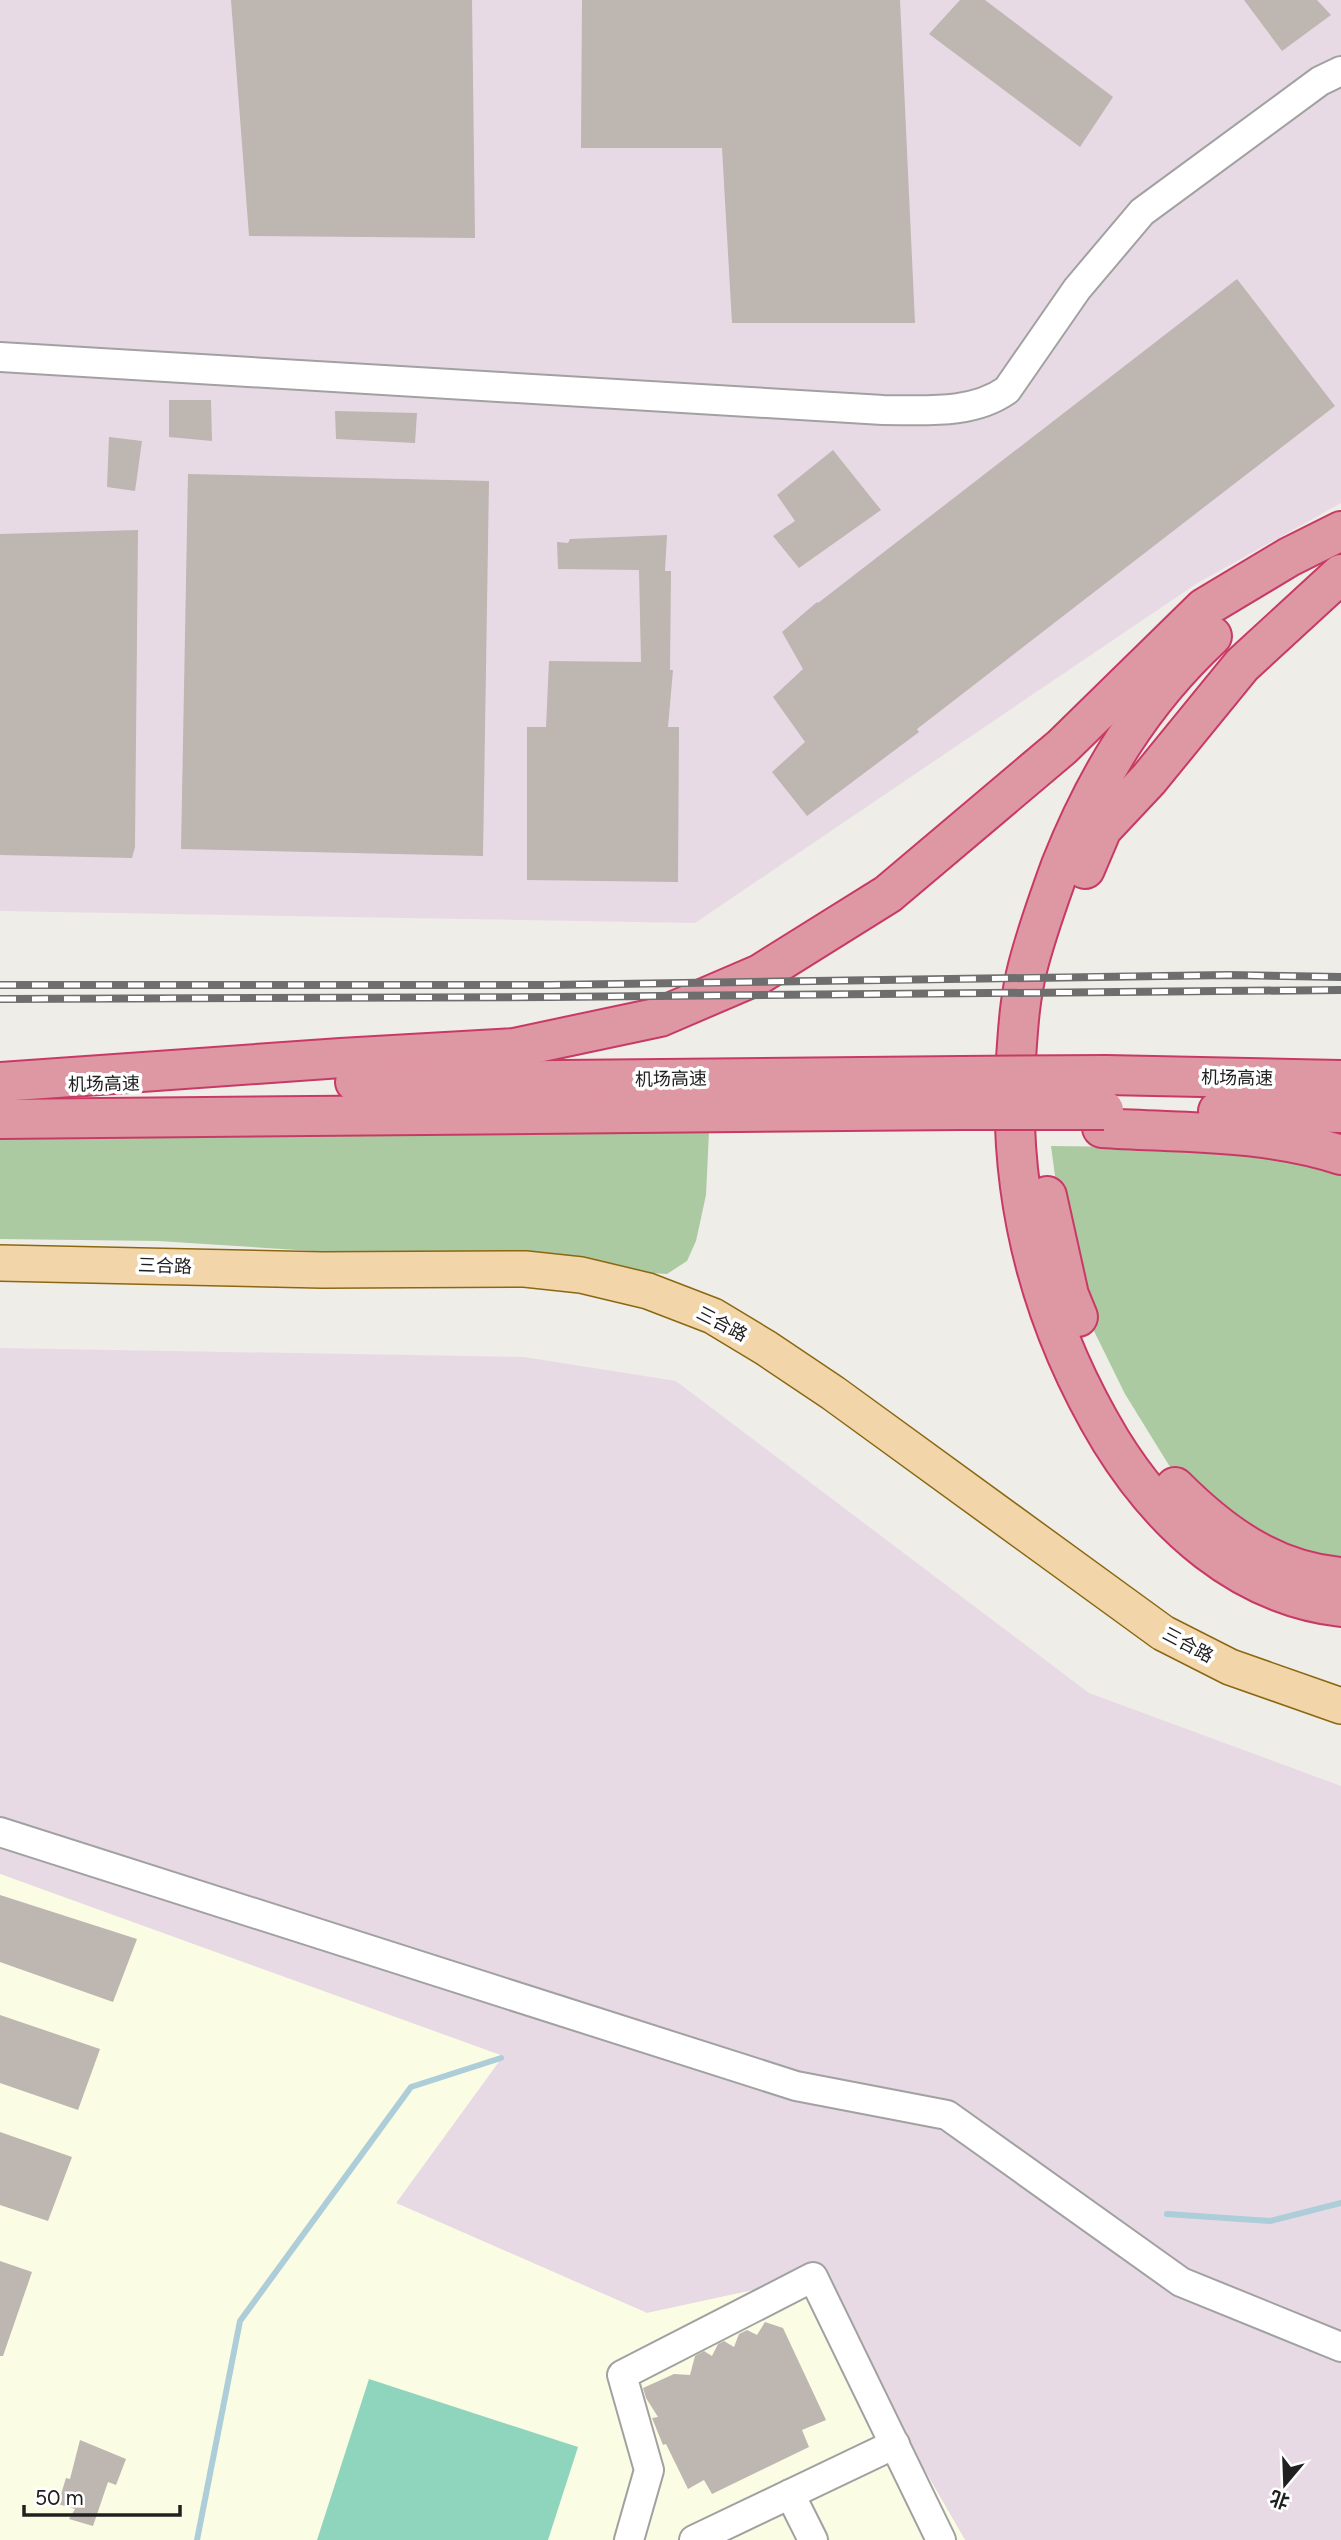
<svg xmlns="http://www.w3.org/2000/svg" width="1341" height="2540" font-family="Figtree,'Noto Sans SC',sans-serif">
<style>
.industrial{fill:#e8dae5}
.education{fill:#fbfce4}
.forest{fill:#accaa1}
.pitch{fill:#8fd5bd}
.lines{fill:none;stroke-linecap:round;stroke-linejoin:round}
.stream{stroke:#adcdd8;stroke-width:6}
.building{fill:#bdb6b1}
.minor-casing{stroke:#a1a1a1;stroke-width:32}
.major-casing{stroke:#8b6711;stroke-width:38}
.highway-casing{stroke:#c83a65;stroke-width:42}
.minor{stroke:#fff;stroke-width:28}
.major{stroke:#f2d6aa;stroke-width:35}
.highway{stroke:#de98a3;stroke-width:38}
.rail-casing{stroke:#6e6e6e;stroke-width:8}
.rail{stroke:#fff;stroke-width:5;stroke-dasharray:16;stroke-linecap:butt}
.highway-bridge-casing{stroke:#c83a65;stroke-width:42;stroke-linecap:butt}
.highway-bridge{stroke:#de98a3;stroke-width:38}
.labels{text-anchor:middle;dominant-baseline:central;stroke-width:7;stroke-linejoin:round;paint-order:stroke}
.street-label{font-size:18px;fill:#202020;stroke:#fff}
</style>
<rect width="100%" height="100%" fill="#efede8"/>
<g class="industrial">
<path d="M0,0H1341V503L1196,584L695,923L0,911Z"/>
<path d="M0,1348L524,1357L676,1381L1089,1693L1341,1786V2540H965L813,2277L647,2313L396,2203L503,2056L0,1874Z"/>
</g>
<path class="education" d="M0,1874L503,2056L396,2203L647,2313L813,2277L965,2540H0Z"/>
<g class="forest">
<path d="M440,1131L709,1132L706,1195L696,1241L687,1261L667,1274L650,1273L568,1256L329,1252L158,1241L0,1239V1133Z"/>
<path d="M1051,1146L1135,1147L1314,1160L1341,1170V1567L1307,1562L1212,1508L1170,1467L1125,1394L1092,1327L1057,1191Z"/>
</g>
<path class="pitch" d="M369,2379L578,2447L548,2540H317Z"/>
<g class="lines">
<g class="stream">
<path d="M1167,2214L1270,2221L1341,2203"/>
<path d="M197,2540L240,2321L411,2087L501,2058"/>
</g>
</g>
<g class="building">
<path d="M231,0H472L475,238L249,236Z"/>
<path d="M582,0H900L915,323H732L722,148H581Z"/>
<path d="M960,0H985L1113,97L1080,147L929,34Z"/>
<path d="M1244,0H1317L1331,15L1282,51Z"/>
<path d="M1237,279L1335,406L917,729L919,732L807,816L772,772L805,742L773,697L803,669L782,632L817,602L818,603Z"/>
<path d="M169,400H211L212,441L169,437Z"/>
<path d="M335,411L417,413L415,443L336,439Z"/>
<path d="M109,437L142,441L135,491L107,487Z"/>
<path d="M833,450L881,510L799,568L773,536L795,521L777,495Z"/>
<path d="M188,474L489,481L483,856L181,849Z"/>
<path d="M138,530L135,847L132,858L0,855V534Z"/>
<path d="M667,535L665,571H671L670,670H673L668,727H679L678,882L527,880V727H546L549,661L641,662L639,570L558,569L557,542L568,543L570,539Z"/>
<path d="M0,1895L137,1939L113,2002L0,1962Z"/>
<path d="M0,2015L100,2049L78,2110L0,2083Z"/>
<path d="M0,2132L72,2157L48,2221L0,2205Z"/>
<path d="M0,2261L32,2272L3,2356H0Z"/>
<path d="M765,2322L783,2328L826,2420L802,2430L809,2447L712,2494L704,2480L688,2489L666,2444L663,2445L652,2418L658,2417L646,2398L643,2388L674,2374L690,2375L695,2356L704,2351L712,2356L718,2344L724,2341L734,2347L739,2334L747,2330L757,2335Z"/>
<path d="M80,2440L126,2459L116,2485L108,2482L93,2526L69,2519L75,2509L58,2504L66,2478L70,2479Z"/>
</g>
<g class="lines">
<defs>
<g id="minor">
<path d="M0,357L883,410C924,410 972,415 1007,390L1077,289L1142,212L1320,81L1341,71"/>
<path d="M0,1832L796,2086L947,2115L1181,2282L1341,2347"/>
<path d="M790,2494L813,2540"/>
<path d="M629,2540L649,2470L622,2375L813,2277L941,2540"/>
<path d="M694,2540L895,2444"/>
</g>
<path id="major" d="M0,1263L322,1270L525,1269L581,1275L648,1291L713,1316L766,1348L833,1393L1163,1633L1230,1667L1341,1706"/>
<g id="highway">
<path d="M1212,636C1142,701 1096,777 1061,865C1049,898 1037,931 1028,966C1020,996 1018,1028 1016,1059C1007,1197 1040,1323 1111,1441C1163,1525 1240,1595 1341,1607"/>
<path d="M1085,869L1102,829L1149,779L1242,665L1341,574"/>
<path d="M1106,1075L1341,1080"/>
<path d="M0,1082L341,1058L514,1048L660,1017L760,974L888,894L1062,747L1204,608L1289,557L1341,531"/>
<path d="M355,1082L962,1076"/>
<path d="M1218,1111L1341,1113"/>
<path d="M0,1119L959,1110"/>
<path d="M1102,1128C1181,1133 1265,1130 1341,1155"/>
<path d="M1047,1196L1069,1295L1078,1317"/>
<path d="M1175,1487C1222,1534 1273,1571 1341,1577"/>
</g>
</defs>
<use href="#minor" class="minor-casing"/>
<use href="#major" class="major-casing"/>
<use href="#highway" class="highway-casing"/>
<use href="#minor" class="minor"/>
<use href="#major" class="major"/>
<use href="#highway" class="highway"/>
<defs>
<g id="rail">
<path d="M0,985H550L1228,975L1341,977"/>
<path d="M0,999L550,997L1341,990"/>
</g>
</defs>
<use href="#rail" class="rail-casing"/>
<use href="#rail" class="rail"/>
<defs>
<g id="highway-bridge">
<path d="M962,1076L1106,1075"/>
<path d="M959,1110H1104"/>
</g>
</defs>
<use href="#highway-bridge" class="highway-bridge-casing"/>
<use href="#highway-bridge" class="highway-bridge"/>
</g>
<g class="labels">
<g class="street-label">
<text transform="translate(1237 1078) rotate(1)">机场高速</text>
<text transform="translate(671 1079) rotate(-1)">机场高速</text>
<text transform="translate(104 1084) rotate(-1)">机场高速</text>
<text transform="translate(165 1266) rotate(2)">三合路</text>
<text transform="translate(722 1324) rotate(27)">三合路</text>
<text transform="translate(1188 1645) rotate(28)">三合路</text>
</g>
</g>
<g transform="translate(1285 2484) rotate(199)" stroke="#ffffff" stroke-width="5" paint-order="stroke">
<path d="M0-5L12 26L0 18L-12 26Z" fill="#202020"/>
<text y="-10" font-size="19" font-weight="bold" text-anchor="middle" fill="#202020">北</text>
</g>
<path d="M24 2505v10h156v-10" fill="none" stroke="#202020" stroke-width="3.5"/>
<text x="35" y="2505" font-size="21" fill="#202020" stroke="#ffffff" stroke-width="5" paint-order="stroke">50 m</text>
</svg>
